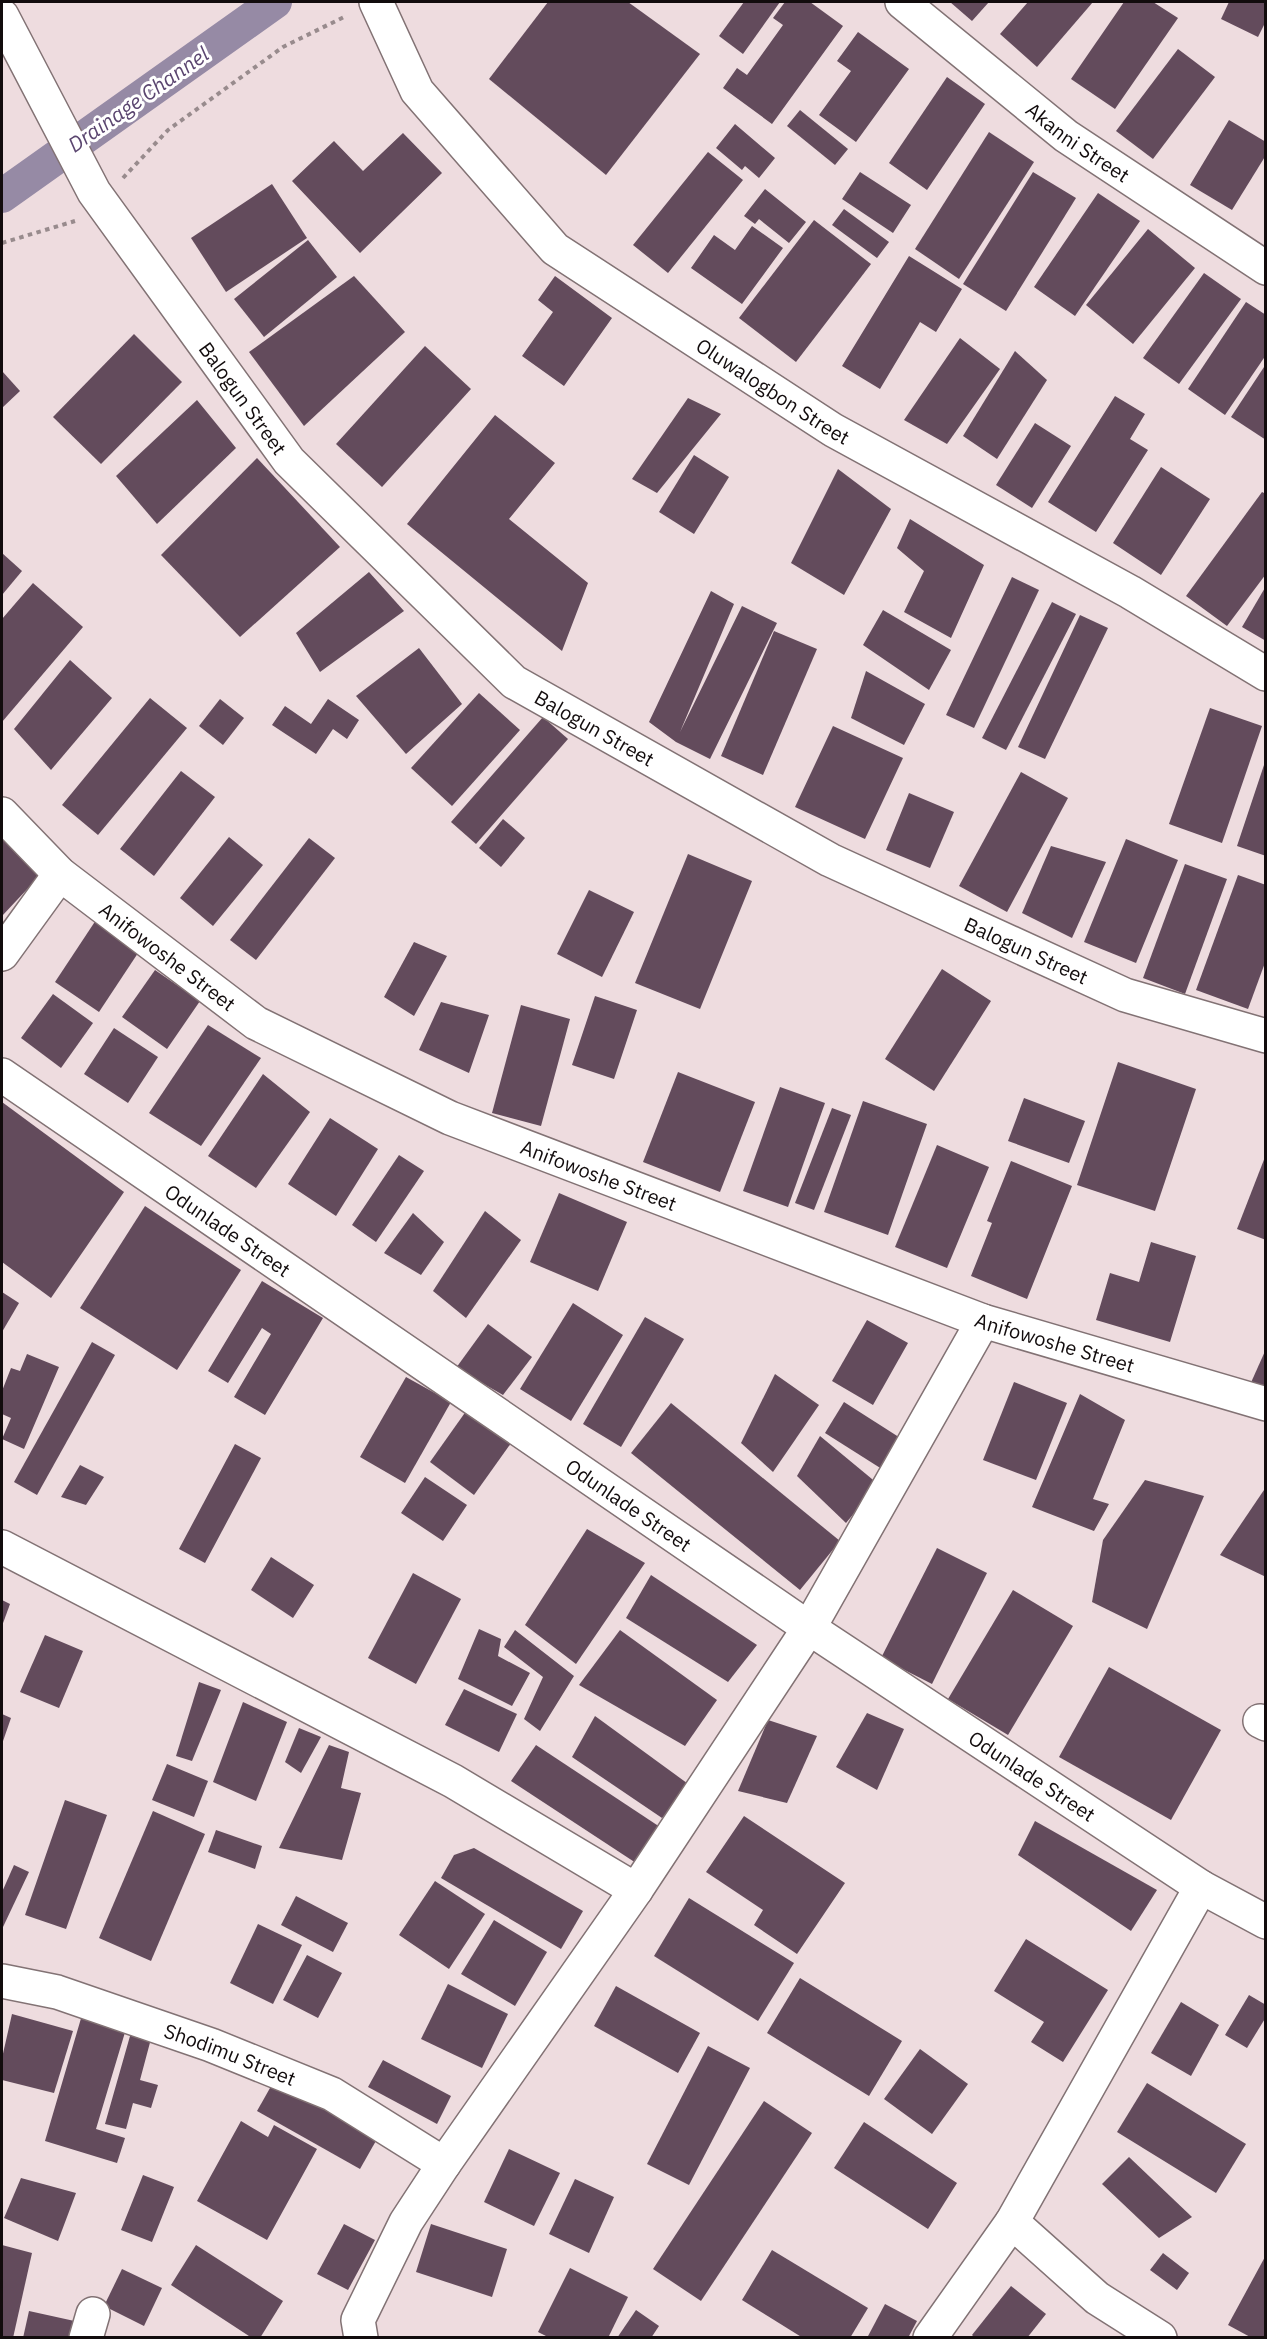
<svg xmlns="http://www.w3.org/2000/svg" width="1267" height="2339" font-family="'IBM Plex Sans',sans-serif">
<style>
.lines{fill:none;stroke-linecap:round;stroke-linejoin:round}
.canal{stroke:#968aa5;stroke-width:34}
.building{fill:#634b5c}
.street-casing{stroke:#827274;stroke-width:36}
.path{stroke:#988b8d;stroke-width:4;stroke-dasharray:4.5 4.5;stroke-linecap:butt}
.street{stroke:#fff;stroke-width:33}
.labels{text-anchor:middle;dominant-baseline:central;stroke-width:6;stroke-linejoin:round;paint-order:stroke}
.street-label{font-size:20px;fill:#120c0d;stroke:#fff}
.water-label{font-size:21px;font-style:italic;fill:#5b4670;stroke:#fff}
</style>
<rect width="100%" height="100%" fill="#eedcdf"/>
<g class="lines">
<path class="canal" d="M2,196L275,2"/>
</g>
<g class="building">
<path d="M548,2H628L700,54L606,175L489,79Z"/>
<path d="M744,2H780L743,54L719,36Z"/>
<path d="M785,2H810L843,26L772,124L723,88L737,68L747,75L783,25L773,18Z"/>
<path d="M950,2H989L972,21Z"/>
<path d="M1028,2H1093L1037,67L1000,34Z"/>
<path d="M1124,2H1153L1178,18L1115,109L1071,79Z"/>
<path d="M1229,2H1266V21L1258,37L1221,19Z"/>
<path d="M858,32L909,69L856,142L819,115L851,71L837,61Z"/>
<path d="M1178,49L1215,77L1153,159L1116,131Z"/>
<path d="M947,77L985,104L927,190L889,163Z"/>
<path d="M800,110L848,149L835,165L787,126Z"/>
<path d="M1229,120L1266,142V155L1232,210L1190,185Z"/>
<path d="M735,124L775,158L759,178L745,166L742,170L716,148Z"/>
<path d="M989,132L1034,162L959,279L915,249Z"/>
<path d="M403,133L442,173L360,253L292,181L334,141L363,171Z"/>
<path d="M708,152L743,180L668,273L633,245Z"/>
<path d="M860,172L911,205L893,233L842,199Z"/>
<path d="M1033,172L1076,198L1006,311L963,284Z"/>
<path d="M272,184L307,238L226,292L191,238Z"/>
<path d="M765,189L806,222L789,243L759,219L755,224L744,216Z"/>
<path d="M1098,193L1140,221L1075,316L1034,287Z"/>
<path d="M844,209L889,242L877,258L832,225Z"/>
<path d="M814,220L871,264L796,362L739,318Z"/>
<path d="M752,226L783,248L742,304L691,268L714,235L735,250Z"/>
<path d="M1148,229L1195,268L1133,344L1086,305Z"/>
<path d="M308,240L337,277L264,337L234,299Z"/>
<path d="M909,256L962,289L936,332L920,322L880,389L842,366Z"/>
<path d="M1204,273L1241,299L1179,384L1143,358Z"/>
<path d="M354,276L405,332L304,426L249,352Z"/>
<path d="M555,276L612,318L564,386L522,356L553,312L538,300Z"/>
<path d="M1246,302L1266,315V355L1225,415L1188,389Z"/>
<path d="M134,334L182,382L101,464L53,417Z"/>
<path d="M960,338L1000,369L947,444L904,420Z"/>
<path d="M425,346L471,389L382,487L336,444Z"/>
<path d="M1015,351L1047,380L997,459L963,436Z"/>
<path d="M1266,364V440L1231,417Z"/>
<path d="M2,371L20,391L2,408Z"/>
<path d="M1115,396L1145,414L1130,439L1148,450L1096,532L1048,502Z"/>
<path d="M688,398L721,414L657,493L632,479Z"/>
<path d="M197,400L236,448L157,524L116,476Z"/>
<path d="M495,415L555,463L509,519L588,583L562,651L407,524Z"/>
<path d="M1035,423L1071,446L1032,508L996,485Z"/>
<path d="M694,455L729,477L694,534L659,512Z"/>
<path d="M257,458L340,547L240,637L161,555Z"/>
<path d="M1161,467L1210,499L1161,575L1113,543Z"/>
<path d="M838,469L891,509L844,595L791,563Z"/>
<path d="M1262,492L1266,494V574L1227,626L1186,596Z"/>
<path d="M910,519L984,565L951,638L904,612L924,571L897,548Z"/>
<path d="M2,553L22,571L2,595Z"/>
<path d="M369,572L404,611L320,672L296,633Z"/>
<path d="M1012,577L1039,590L974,728L946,715Z"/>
<path d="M33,583L83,627L2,722V619Z"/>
<path d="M1266,586V641L1242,627Z"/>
<path d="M711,591L734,604L680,732L742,606L777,623L710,759L676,742L649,722Z"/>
<path d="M1052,602L1076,614L1006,750L982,738Z"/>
<path d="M883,610L951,650L929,690L863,645Z"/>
<path d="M1080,615L1108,628L1045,759L1018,747Z"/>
<path d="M774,631L817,649L763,775L721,756Z"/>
<path d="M419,648L462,704L406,754L356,696Z"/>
<path d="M70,660L112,698L51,770L14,729Z"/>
<path d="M866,671L925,704L904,745L851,718Z"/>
<path d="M479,693L520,730L452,806L411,768Z"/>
<path d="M150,698L187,728L98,835L62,805Z"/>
<path d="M220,699L244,718L223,745L199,726Z"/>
<path d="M328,699L359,720L347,739L333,729L316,754L272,725L285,706L311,724Z"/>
<path d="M1210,708L1262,726L1222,843L1169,824Z"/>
<path d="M543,717L568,739L476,844L451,822Z"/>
<path d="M833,726L903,758L865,839L795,807Z"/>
<path d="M1265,762H1266V856L1237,846Z"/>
<path d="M181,771L215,797L154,876L120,849Z"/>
<path d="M1021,772L1068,798L1007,912L959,886Z"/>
<path d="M909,793L954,812L930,868L886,850Z"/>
<path d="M503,819L525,838L501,867L479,848Z"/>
<path d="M2,823L48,867L2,916Z"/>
<path d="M229,837L263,865L213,926L180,898Z"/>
<path d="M309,838L335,858L256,960L230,940Z"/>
<path d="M1126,839L1178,860L1136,963L1084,942Z"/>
<path d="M1051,846L1106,862L1072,938L1022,913Z"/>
<path d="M688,854L752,881L700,1009L635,983Z"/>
<path d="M1185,864L1227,879L1185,994L1143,978Z"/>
<path d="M1238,875L1266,885V960L1248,1009L1196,990Z"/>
<path d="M589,890L634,912L602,977L557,954Z"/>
<path d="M96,920L140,950L99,1012L55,982Z"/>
<path d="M414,942L447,956L414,1016L384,997Z"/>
<path d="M942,969L991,1001L934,1091L885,1059Z"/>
<path d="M155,970L200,1001L167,1049L122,1017Z"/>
<path d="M53,994L93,1023L61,1068L21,1038Z"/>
<path d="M595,996L637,1010L614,1079L572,1065Z"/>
<path d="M441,1002L489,1015L469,1073L419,1050Z"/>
<path d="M521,1005L570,1019L541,1126L492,1113Z"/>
<path d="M208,1025L261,1058L201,1146L149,1113Z"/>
<path d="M114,1028L158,1057L128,1103L84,1074Z"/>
<path d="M1118,1062L1196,1089L1155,1211L1077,1185Z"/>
<path d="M678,1072L755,1102L720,1192L643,1162Z"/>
<path d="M263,1074L310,1112L256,1188L208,1156Z"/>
<path d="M780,1087L825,1103L788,1207L743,1191Z"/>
<path d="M1024,1098L1085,1121L1069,1163L1008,1141Z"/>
<path d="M863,1101L927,1124L888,1235L824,1212Z"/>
<path d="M2,1102L124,1192L51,1298L2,1262Z"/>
<path d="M832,1108L851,1115L814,1210L795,1203Z"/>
<path d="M330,1118L378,1149L336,1216L288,1184Z"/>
<path d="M937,1145L989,1167L947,1268L895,1247Z"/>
<path d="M399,1155L424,1171L376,1242L352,1225Z"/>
<path d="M1265,1157H1266V1240L1237,1229Z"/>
<path d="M1011,1161L1072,1186L1027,1299L971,1276L992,1223L987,1221Z"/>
<path d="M559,1193L627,1222L598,1291L530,1262Z"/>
<path d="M145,1206L241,1270L177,1370L80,1308Z"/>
<path d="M485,1211L521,1240L466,1318L433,1291Z"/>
<path d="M413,1213L444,1242L421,1275L384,1253Z"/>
<path d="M1151,1242L1196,1256L1170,1342L1096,1320L1110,1273L1139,1282Z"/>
<path d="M262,1281L323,1318L265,1415L234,1397L271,1334L262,1328L228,1383L208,1371Z"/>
<path d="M2,1292L19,1303L2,1332Z"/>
<path d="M573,1303L623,1335L571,1421L520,1389Z"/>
<path d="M645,1317L684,1339L621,1447L583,1424Z"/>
<path d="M867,1320L908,1343L873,1405L832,1381Z"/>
<path d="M488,1324L532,1357L503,1395L456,1368Z"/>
<path d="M92,1342L115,1355L37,1495L14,1482Z"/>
<path d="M1266,1349V1391L1249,1387Z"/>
<path d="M27,1354L59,1367L24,1449L2,1439L11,1418L2,1414V1391L11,1368L20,1371Z"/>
<path d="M775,1374L819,1405L773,1472L741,1443Z"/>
<path d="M406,1377L451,1402L405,1483L360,1457Z"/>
<path d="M1014,1382L1067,1403L1036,1480L983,1460Z"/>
<path d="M1080,1394L1125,1420L1093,1499L1109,1504L1094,1531L1032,1507Z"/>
<path d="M844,1402L905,1441L885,1471L825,1433Z"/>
<path d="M671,1403L840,1541L800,1590L631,1453Z"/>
<path d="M469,1407L514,1439L474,1495L430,1462Z"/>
<path d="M820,1436L878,1484L846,1523L797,1476Z"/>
<path d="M235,1444L261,1458L205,1563L179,1549Z"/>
<path d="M80,1465L104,1477L86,1505L61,1497Z"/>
<path d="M425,1477L467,1505L443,1541L401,1513Z"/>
<path d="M1145,1480L1204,1496L1147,1629L1092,1602L1103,1540Z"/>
<path d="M1266,1487V1577L1220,1555Z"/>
<path d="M587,1529L645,1563L576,1664L525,1625Z"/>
<path d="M937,1548L987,1573L932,1684L881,1658Z"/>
<path d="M271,1557L314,1585L293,1618L251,1590Z"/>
<path d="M413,1573L461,1599L416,1684L368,1658Z"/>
<path d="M651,1575L757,1645L728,1682L626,1618Z"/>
<path d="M1013,1590L1073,1626L1008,1735L948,1699Z"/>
<path d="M2,1600L10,1604L2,1626Z"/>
<path d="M479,1629L501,1639L498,1656L530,1673L512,1706L458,1679Z"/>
<path d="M515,1630L574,1676L540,1731L524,1719L543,1677L504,1647Z"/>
<path d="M620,1630L717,1700L685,1746L579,1685Z"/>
<path d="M45,1635L83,1651L59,1708L20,1692Z"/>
<path d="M1109,1667L1221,1730L1171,1820L1059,1757Z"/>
<path d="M199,1682L221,1690L192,1761L176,1756Z"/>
<path d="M464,1689L517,1714L499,1752L445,1725Z"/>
<path d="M243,1702L287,1722L256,1801L213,1782Z"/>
<path d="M867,1713L904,1729L877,1790L836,1767Z"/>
<path d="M2,1714L11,1718L2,1744Z"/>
<path d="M595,1716L691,1786L662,1818L572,1757Z"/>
<path d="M768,1720L817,1736L787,1803L738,1791Z"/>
<path d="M299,1728L321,1737L301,1773L285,1762Z"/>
<path d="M329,1745L349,1752L341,1788L361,1793L342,1860L279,1848Z"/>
<path d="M536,1745L660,1827L636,1863L511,1781Z"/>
<path d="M167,1764L208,1781L194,1817L152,1800Z"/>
<path d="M65,1800L107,1815L66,1929L25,1915Z"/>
<path d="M153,1811L205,1834L151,1961L99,1938Z"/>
<path d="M744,1816L845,1883L797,1954L754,1925L763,1910L706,1872Z"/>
<path d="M1035,1821L1157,1890L1131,1931L1018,1855Z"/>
<path d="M216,1830L262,1846L255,1869L208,1852Z"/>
<path d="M474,1848L583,1911L561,1949L441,1878L454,1855Z"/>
<path d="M14,1865L29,1872L3,1927L2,1926V1892Z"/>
<path d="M435,1881L485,1914L449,1969L399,1935Z"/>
<path d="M296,1896L348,1923L333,1952L281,1925Z"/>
<path d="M689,1898L794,1963L758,2021L654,1956Z"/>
<path d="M494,1920L547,1952L515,2006L461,1974Z"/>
<path d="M258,1924L302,1945L273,2004L230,1983Z"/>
<path d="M1026,1939L1108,1990L1063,2062L1031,2042L1044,2022L994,1991Z"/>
<path d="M307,1955L342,1973L318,2018L283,2000Z"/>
<path d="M800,1978L902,2041L869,2096L767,2033Z"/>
<path d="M448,1984L508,2014L482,2068L421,2039Z"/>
<path d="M616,1986L700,2033L678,2073L594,2026Z"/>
<path d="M1249,1995L1266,2005V2017L1247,2048L1225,2035Z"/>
<path d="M1181,2002L1219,2025L1191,2076L1151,2053Z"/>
<path d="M12,2014L73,2031L54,2093L2,2080V2058Z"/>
<path d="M82,2015L126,2029L96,2129L125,2138L117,2163L45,2141Z"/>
<path d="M132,2029L152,2035L140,2080L158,2085L151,2108L133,2103L126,2129L105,2124Z"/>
<path d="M708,2046L750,2068L689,2185L647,2164Z"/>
<path d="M920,2049L968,2084L932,2134L884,2099Z"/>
<path d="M383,2060L451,2096L437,2124L368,2087Z"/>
<path d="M274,2081L377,2139L360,2169L257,2111Z"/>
<path d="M1147,2083L1246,2144L1216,2193L1117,2132Z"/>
<path d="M764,2101L812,2133L701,2301L653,2269Z"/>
<path d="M241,2121L268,2137L274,2125L317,2149L267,2240L197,2201Z"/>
<path d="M864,2122L957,2183L928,2229L834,2168Z"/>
<path d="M509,2149L560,2173L534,2226L484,2202Z"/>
<path d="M1129,2157L1192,2217L1159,2238L1102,2184Z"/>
<path d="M143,2175L174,2187L152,2242L121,2230Z"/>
<path d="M21,2178L76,2193L58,2241L4,2218Z"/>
<path d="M575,2179L614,2197L589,2253L549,2234Z"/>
<path d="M344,2224L375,2240L348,2290L317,2274Z"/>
<path d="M431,2224L507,2249L492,2297L416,2272Z"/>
<path d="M2,2245L32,2253L13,2338H2Z"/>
<path d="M196,2245L283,2301L260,2338H252L171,2285Z"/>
<path d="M772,2250L868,2308L850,2338H803L742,2300Z"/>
<path d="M1163,2253L1189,2273L1177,2290L1150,2270Z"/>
<path d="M1266,2255V2338H1252L1228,2325Z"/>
<path d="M570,2268L628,2297L608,2338H550L538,2332Z"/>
<path d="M122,2269L162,2288L144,2326L104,2306Z"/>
<path d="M1011,2286L1046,2314L1027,2338H975L972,2335Z"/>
<path d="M885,2304L917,2321L908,2338H867Z"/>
<path d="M636,2310L659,2326L651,2338H617Z"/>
<path d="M29,2311L79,2322L76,2338H23Z"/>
</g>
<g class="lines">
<defs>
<g id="street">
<path id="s1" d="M376,2L417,91L555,249L833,430L1130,592L1266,674"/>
<path id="s2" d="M902,2L1066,136L1266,268"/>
<path id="s3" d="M2,16L94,192L289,461L514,682L830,860L1125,995L1266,1036"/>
<path id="s4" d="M2,814L60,874L256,1023L450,1118L983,1321L1266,1404"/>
<path d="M2,954L60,874"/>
<path id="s5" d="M2,1075L809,1628L1201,1887L1266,1922"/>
<path d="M2,1547L453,1781L636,1890"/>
<path d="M1260,1721L1266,1724"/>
<path id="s6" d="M2,1981L57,1992L211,2045L332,2094L444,2164"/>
<path d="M1012,2222L1097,2298L1160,2338"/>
<path d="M86,2338L93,2314"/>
<path d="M361,2338L358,2320L406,2222L444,2164L636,1890L809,1628L983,1321"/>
<path d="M930,2338L1012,2222L1201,1887"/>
</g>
</defs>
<use href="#street" class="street-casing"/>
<g class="path">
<path d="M123,178L168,130L283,47L346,16"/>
<path d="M2,243L75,221"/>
</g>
<use href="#street" class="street"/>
</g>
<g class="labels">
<g class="street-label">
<text stroke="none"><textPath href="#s2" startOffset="225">Akanni Street</textPath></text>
<text stroke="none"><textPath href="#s1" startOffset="568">Oluwalogbon Street</textPath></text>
<text stroke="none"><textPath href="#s3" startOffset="453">Balogun Street</textPath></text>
<text stroke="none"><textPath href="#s3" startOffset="939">Balogun Street</textPath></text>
<text stroke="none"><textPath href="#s3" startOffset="1425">Balogun Street</textPath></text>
<text stroke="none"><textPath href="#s4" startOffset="219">Anifowoshe Street</textPath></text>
<text stroke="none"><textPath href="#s4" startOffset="705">Anifowoshe Street</textPath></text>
<text stroke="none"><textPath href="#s5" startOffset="274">Odunlade Street</textPath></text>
<text stroke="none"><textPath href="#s4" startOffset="1191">Anifowoshe Street</textPath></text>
<text stroke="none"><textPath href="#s5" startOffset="760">Odunlade Street</textPath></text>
<text stroke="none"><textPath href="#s5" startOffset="1246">Odunlade Street</textPath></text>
<text stroke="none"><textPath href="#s6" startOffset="240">Shodimu Street</textPath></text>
</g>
<g class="water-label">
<text transform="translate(138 99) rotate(-35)">Drainage Channel</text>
</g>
</g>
<rect width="1267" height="2339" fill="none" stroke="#120c0d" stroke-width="6"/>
</svg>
